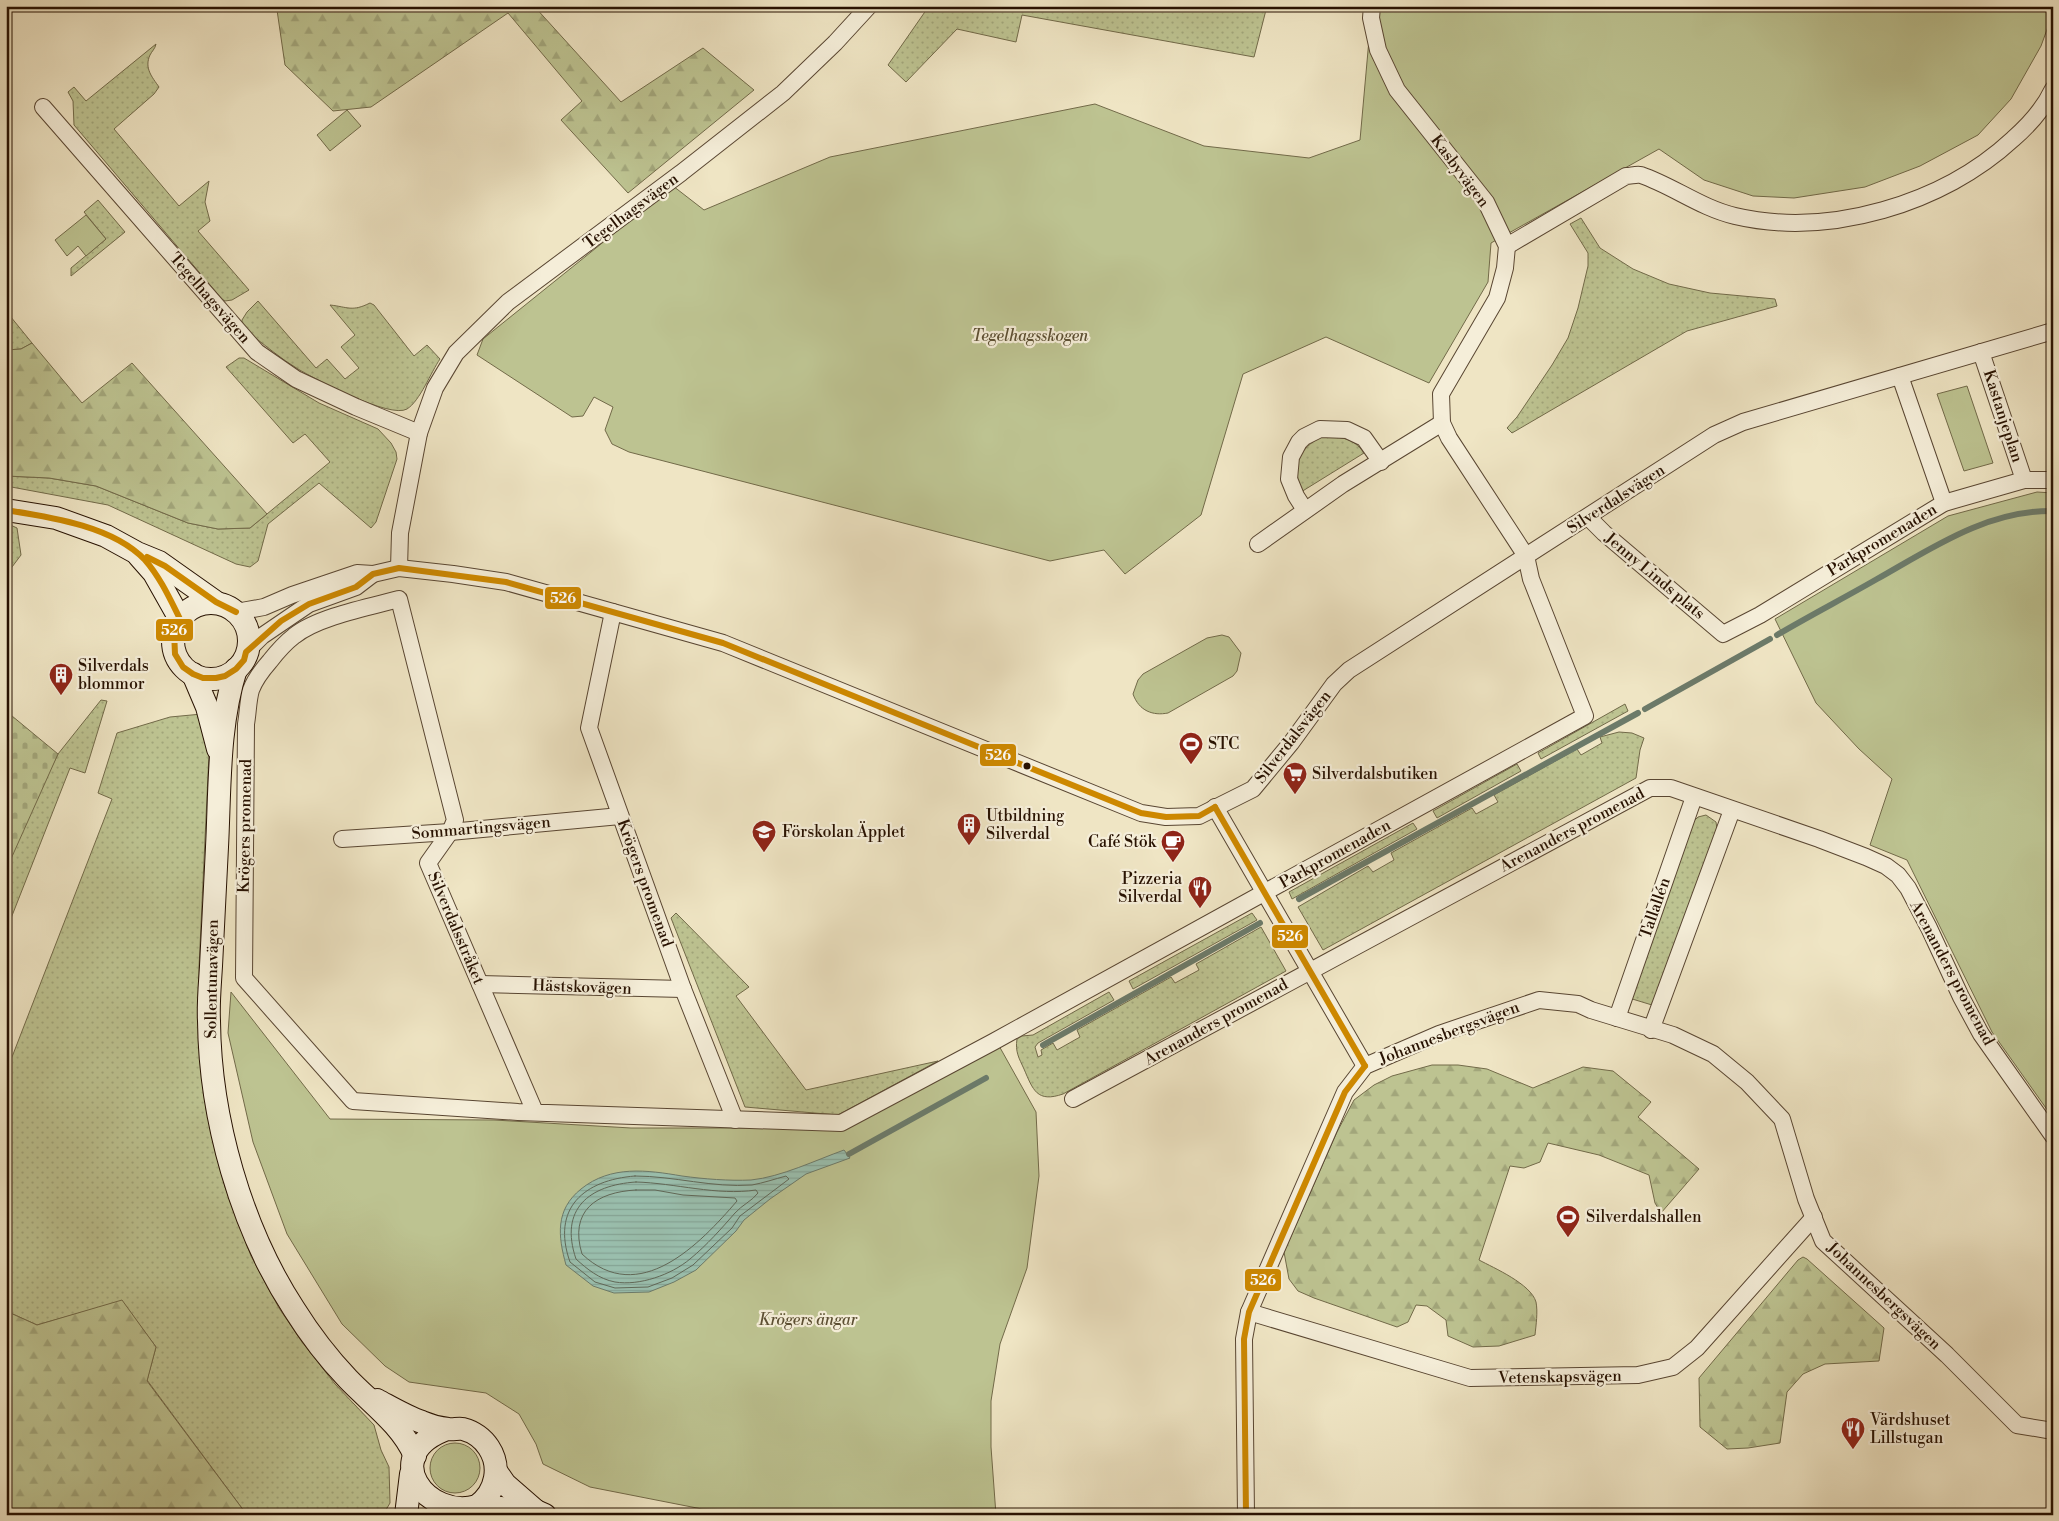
<svg xmlns="http://www.w3.org/2000/svg" width="2059" height="1521" font-family="'Libre Bodoni',serif">
<style>
.grass{fill:url(#grass-dots);stroke:#726a49}
.forest{fill:url(#forest-firs);stroke:#726a49}
.cemetery{fill:url(#cemetery-stones);stroke:#726a49}
.park{fill:#bdc391;stroke:#726a49}
.water{fill:url(#water-rules);stroke:#6c7a69}
.lines{fill:none;stroke-linecap:round;stroke-linejoin:round}
.shore{stroke:#606858;stroke-width:1}
.stream{stroke:#6c7a69;stroke-width:6}
.street-casing{stroke:#594632;stroke-width:18}
.secondary-casing{stroke:#271101;stroke-width:24}
.street{stroke:#f5eed9;stroke-width:16}
.secondary{stroke:#f5eed9;stroke-width:22}
.bus-1-casing{stroke:#f5eed9;stroke-width:10}
.bus-1{stroke:#cd8800;stroke-width:6}
.bus-dot{fill:#271101;stroke:#f5eed9;stroke-width:2}
.labels{text-anchor:middle;dominant-baseline:central;stroke-width:4.5;stroke-linejoin:round;paint-order:stroke}
.street-label{font-size:16px;fill:#271101;stroke:#f5eed9}
.park-label{font-size:16px;font-style:italic;fill:#5c4f33;stroke:#f5eed9}
.poi-label{font-size:16px;fill:#271101;stroke:#f5eed9;text-anchor:start}
.line-badge{stroke:#f5eed9;stroke-width:2}
.badge-label{font-size:14px;text-anchor:middle;font-weight:bold;fill:#fff}
</style>
<defs>
<pattern id="grass-dots" width="8" height="8" patternUnits="userSpaceOnUse" patternTransform="scale(1.25)"><rect width="8" height="8" fill="#bdc391"/><path d="M2 2h.1M6 6h.1" fill="none" stroke="#a2a67b" stroke-width="1.8" stroke-linecap="round"/></pattern>
<pattern id="forest-firs" width="22" height="20" patternUnits="userSpaceOnUse" patternTransform="scale(1.25)"><rect width="22" height="20" fill="#bdc391"/><path d="M5 1l3.5 6h-7zM16 11l3.5 6h-7z" fill="#a2a67b"/></pattern>
<pattern id="cemetery-stones" width="16" height="16" patternUnits="userSpaceOnUse" patternTransform="scale(1.25)"><rect width="16" height="16" fill="#bdc391"/><path d="M2 7V4a2 2 0 0 1 4 0v3zM10 15v-3a2 2 0 0 1 4 0v3z" fill="#a2a67b"/></pattern>
<pattern id="water-rules" width="6" height="5" patternUnits="userSpaceOnUse" patternTransform="scale(1.25)"><rect width="6" height="5" fill="#9ac0af"/><path d="M0 2.5h6" fill="none" stroke="#85a495"/></pattern>
</defs>
<rect width="100%" height="100%" fill="#efe5c4"/>
<filter id="stains"><feTurbulence type="fractalNoise" baseFrequency=".004" numOctaves="4"/><feColorMatrix values="0 0 0 0 .2 0 0 0 0 .09 0 0 0 0 .02 0 0 0 .5 -.17"/></filter>
<radialGradient id="worn" r=".72"><stop offset=".6" stop-color="#630" stop-opacity="0"/><stop offset="1" stop-color="#630" stop-opacity=".3"/></radialGradient>
<g class="grass">
<path d="M929,6H1267L1254,57L1022,15L1016,42L957,29L906,82L888,65Z"/>
<path d="M156,44C155,49 152,51 150,55C144,68 152,77 159,87L154,94L114,129L179,206L209,181L205,202L210,221L198,231L249,290L232,300L225,301L222,299L74,125L73,101L68,92L74,87L86,101Z"/>
<path d="M98,200L125,232L71,276V268L106,239L84,212Z"/>
<path d="M1581,218L1600,248L1633,269L1669,284L1710,293L1775,299L1777,306L1687,331L1512,433L1507,428L1517,417L1552,365L1568,338L1578,308L1588,266V253L1570,224Z"/>
<path d="M258,301L316,368L327,359L345,379L359,368L341,347L355,335L330,305C348,307 352,312 370,303L374,305L414,356L427,345L440,359C431,372 420,401 407,409C390,419 315,379 298,369C281,359 265,345 249,333L242,326V320L247,312Z"/>
<path d="M6,311L32,343L21,349L6,350Z"/>
<path d="M239,358H244L319,403L378,429L391,443L396,452L397,459L376,522L371,528L319,483L268,524L258,561L250,567L236,564L108,505L6,486V476L49,478L96,486L188,523L218,529L250,528L330,462L305,434L293,443L226,367Z"/>
<path d="M1322,436C1340,437 1353,437 1364,453L1301,492C1289,467 1299,449 1322,436Z"/>
<path d="M6,523L17,528L21,555L6,575Z"/>
<path d="M101,700L107,701L85,773L70,768L6,931V859L58,754Z"/>
<path d="M1625,704L1628,711L1541,759L1538,753Z"/>
<path d="M202,714L209,754L199,967L200,1034L206,1109L225,1187L251,1256L279,1308L302,1342L335,1384L374,1425L381,1450L389,1467L390,1503L383,1515H247L147,1380L156,1347L122,1301L37,1325L6,1311V1065L12,1057L112,799L98,793L117,733L170,717Z"/>
<path d="M1619,732L1632,733L1644,738L1640,750L1636,778L1323,950L1298,907L1368,866L1373,872L1394,860L1391,853L1472,808L1476,814L1498,802L1494,795L1577,749L1581,755L1602,743L1600,737Z"/>
<path d="M1517,764L1521,771L1437,818L1433,811Z"/>
<path d="M1706,815L1716,822L1717,829L1652,1005L1629,998L1691,824L1698,817Z"/>
<path d="M1413,823L1417,829L1292,899L1289,892Z"/>
<path d="M676,913L749,987L736,996L806,1090L938,1061L838,1115L745,1107L671,918Z"/>
<path d="M1252,913L1257,920L1133,989L1129,981Z"/>
<path d="M1261,927L1286,971L1063,1094C1037,1103 1033,1090 1024,1069C1019,1058 1015,1052 1017,1039L1022,1036L1033,1035L1109,992L1114,1000L1038,1043L1035,1047L1038,1057L1042,1055L1041,1050L1053,1043L1057,1050L1080,1037L1077,1030L1171,977L1175,983L1199,970L1196,964Z"/>
</g>
<g class="forest">
<path d="M278,6H534L621,102L703,48L754,90L628,193L561,120L582,101L508,13L371,107L333,111L285,65L277,10Z"/>
<path d="M32,343L82,403L132,363L267,514L250,528L218,529L188,523L96,486L49,478L6,476V350L21,349Z"/>
<path d="M1432,1065H1458L1487,1069L1533,1088L1583,1067L1613,1071L1651,1102L1638,1117L1699,1169L1661,1213L1655,1203L1649,1175L1599,1155L1548,1143L1540,1162L1524,1168L1510,1166L1479,1260C1494,1268 1531,1284 1536,1302C1538,1312 1536,1325 1535,1335L1499,1346L1473,1347L1448,1336L1446,1320L1427,1306L1416,1305L1408,1322L1397,1327L1314,1298L1298,1291L1289,1279L1284,1252L1337,1132L1354,1100L1374,1085L1392,1076Z"/>
<path d="M1803,1257L1807,1259L1884,1328L1879,1361L1825,1364L1803,1374L1787,1392L1780,1443L1748,1448L1727,1449L1700,1427L1699,1378L1798,1260Z"/>
<path d="M122,1300L156,1347L147,1381L247,1515H6V1311L37,1325Z"/>
</g>
<path class="cemetery" d="M6,711L58,754L6,870Z"/>
<g class="park">
<path d="M1372,6H2053V13L2041,46L2011,99L1978,135L1920,166L1865,187L1794,198L1753,196L1704,180L1659,149L1491,243L1488,282L1429,383L1326,337L1243,374L1201,515L1125,574L1104,550L1050,561L629,452L612,444L605,430L613,407L594,397L583,416L572,417L477,355L483,339L673,186L704,210L830,157L1095,104L1204,146L1309,158L1360,140Z"/>
<path d="M347,110L361,126L330,151L317,135Z"/>
<path d="M86,215L106,239L86,256L78,246L67,256L55,240Z"/>
<path d="M1967,386L1993,463L1964,471L1937,394Z"/>
<path d="M2037,492L2053,493V1118L1992,1032L1907,860L1870,845L1892,779L1859,749L1816,703L1775,619L1948,516Z"/>
<path d="M1222,635L1229,637L1241,653L1237,671L1233,676L1168,713C1153,716 1139,711 1133,694L1138,680L1143,674L1207,638Z"/>
<path d="M231,992L330,1119L494,1120L631,1128H843L998,1044L1036,1112L1039,1176L1027,1268L1000,1344L991,1401V1447L996,1515L702,1509L590,1487L543,1464L536,1444L519,1414L486,1393L409,1382L385,1366L342,1324L287,1234L253,1142L228,1033Z"/>
<circle cx="455" cy="1468" r="25"/>
</g>
<path class="water" d="M844,1150L850,1158L806,1174L770,1199L744,1220L736,1231L696,1270L674,1282L649,1292L614,1293L593,1286L566,1265C558,1236 555,1210 581,1189C611,1165 647,1170 682,1176C704,1179 729,1181 751,1180C781,1177 816,1160 844,1150Z"/>
<g class="lines">
<g class="shore">
<path d="M635,1176C674,1176 713,1188 752,1185C763,1183 775,1179 786,1176L789,1179L740,1216L732,1228L693,1265L672,1278L648,1287L615,1288L595,1282L570,1262C551,1208 584,1180 635,1176Z"/>
<path d="M636,1182C675,1183 717,1196 756,1190L758,1193C752,1201 742,1205 735,1213C721,1229 707,1245 690,1259C671,1275 639,1286 615,1282C599,1279 587,1269 576,1259C559,1209 589,1185 636,1182Z"/>
<path d="M636,1190H655L683,1195L735,1198L737,1201C700,1244 639,1308 582,1254C569,1211 596,1192 636,1190Z"/>
</g>
<g class="stream">
<path d="M1777,635C1809,616 1844,598 1877,579C1932,548 1987,510 2053,511"/>
<path d="M1645,709L1770,639"/>
<path d="M1299,899L1638,713"/>
<path d="M1043,1045L1260,923"/>
<path d="M849,1154L986,1078"/>
</g>
<defs>
<g id="street">
<path d="M43,107L257,352L296,379L356,407L419,433"/>
<path d="M1507,246L1626,176C1631,176 1636,174 1641,175C1673,186 1701,208 1735,216C1829,238 1943,204 2013,139C2029,125 2044,108 2053,89"/>
<path d="M1981,352L2024,480"/>
<path d="M1900,376L1944,503"/>
<path d="M1305,510L1296,496L1289,479L1291,457L1299,442L1304,437L1320,429L1347,430L1364,438L1381,462"/>
<path d="M1589,518L1604,533L1723,634L1760,615L1944,503L2024,480H2053"/>
<path d="M1258,544L1343,484L1442,423"/>
<path d="M399,568L400,533L419,433L435,388L456,353L508,302L681,173L783,93L835,43L869,6"/>
<path d="M236,612L264,607L292,595L357,573L373,574L399,568L453,574L506,582L723,643L1141,813L1166,817L1199,816L1253,789L1291,743L1334,684L1349,670L1714,435L1743,422L2053,331"/>
<path d="M613,612L589,728L683,989L735,1120"/>
<path d="M246,652L262,636L309,604L356,587L373,574"/>
<path d="M1215,807L1365,1066"/>
<path d="M342,839L450,832L620,816"/>
<path d="M480,984L683,989"/>
<path d="M1617,1018L1694,797"/>
<path d="M1651,1030L1732,810"/>
<path d="M1073,1099L1650,788H1671L1819,839L1866,857L1886,866L1898,875L1908,888L1929,928L1961,997L1981,1034L2053,1136"/>
<path d="M535,1112L428,863L450,832L455,820L399,599C369,607 317,617 294,636C285,643 277,652 270,661C263,669 255,679 251,690C248,700 248,713 246,724L244,978L353,1101L518,1112L841,1123L993,1042L1585,716L1531,579L1526,556L1449,438L1442,423L1441,394L1497,298L1505,268L1507,246L1486,202L1397,90L1378,50L1371,18L1372,6"/>
<path d="M1249,1312L1470,1378L1638,1375L1673,1367L1697,1348L1814,1217"/>
<path d="M1246,1515L1244,1339L1249,1312L1345,1092L1365,1066L1439,1034L1539,1000L1578,1004L1591,1010L1673,1035L1713,1054L1747,1082L1782,1119L1806,1199L1823,1241L1947,1355L2017,1425L2053,1431"/>
</g>
<g id="secondary">
<path d="M6,510L56,518L106,536L137,553L159,562L217,603"/>
<path d="M139,556L154,573L180,619"/>
<circle cx="211" cy="641" r="38"/>
<path d="M236,669C218,725 220,788 217,847C215,886 213,926 211,966C210,984 208,1003 209,1021C210,1118 241,1228 294,1309C309,1333 328,1358 348,1379C371,1403 402,1425 415,1456"/>
<path d="M193,674L207,707L218,749"/>
<path d="M377,1400C392,1408 407,1417 422,1422C429,1425 440,1428 448,1429C453,1430 458,1428 463,1429C485,1435 499,1456 495,1478C493,1489 487,1499 477,1506C428,1521 376,1455 447,1429"/>
<path d="M496,1471L505,1484L536,1511"/>
<path d="M477,1506L536,1511L545,1515"/>
<path d="M406,1515L411,1474"/>
</g>
</defs>
<use href="#street" class="street-casing"/>
<use href="#secondary" class="secondary-casing"/>
<use href="#street" class="street"/>
<use href="#secondary" class="secondary"/>
<defs>
<g id="bus-1">
<path d="M6,510C50,517 113,526 145,560C160,577 170,599 180,619L174,631L175,654L183,667L193,674L203,678H216L225,676L236,669L244,660L246,652L281,621L309,604L356,587L373,574L399,568L506,582L723,643L1141,813L1166,817L1199,816L1215,807"/>
<path d="M147,557L165,566L216,602L236,612"/>
<path d="M1215,807L1365,1066"/>
<path d="M1246,1515L1244,1339L1249,1312L1345,1092L1365,1066"/>
</g>
</defs>
<use href="#bus-1" class="bus-1-casing"/>
<use href="#bus-1" class="bus-1"/>
</g>
<defs>
<symbol id="building-pin" viewBox="-11 -11 22 30"><path d="M0 17L-7.5 6A9.5 9.5 0 1 1 7.5 6Z" fill="#8f2418" stroke="#f5eed9"/><path d="M-4-6H4V6H1V3H-1V6H-4ZM-2.5-4.3h1.7v1.8h-1.7ZM.8-4.3h1.7v1.8H.8ZM-2.5-1h1.7V.8h-1.7ZM.8-1h1.7V.8H.8Z" fill="#fff"/></symbol>
<symbol id="stadium-pin" viewBox="-11 -11 22 30"><path d="M0 17L-7.5 6A9.5 9.5 0 1 1 7.5 6Z" fill="#8f2418" stroke="#f5eed9"/><path d="M0-5a6.5 5 0 1 0 0 10a6.5 5 0 1 0 0-10ZM-3.5-1.8h7v3.6h-7Z" fill="#fff"/></symbol>
<symbol id="supermarket-pin" viewBox="-11 -11 22 30"><path d="M0 17L-7.5 6A9.5 9.5 0 1 1 7.5 6Z" fill="#8f2418" stroke="#f5eed9"/><path d="M-6-5.5h2.5l.6 2H6L4.5 2H-2.5L-4.4-4H-6ZM-1.5 3.2a1.3 1.3 0 1 0 .1 0ZM3 3.2a1.3 1.3 0 1 0 .1 0Z" fill="#fff"/></symbol>
<symbol id="school-pin" viewBox="-11 -11 22 30"><path d="M0 17L-7.5 6A9.5 9.5 0 1 1 7.5 6Z" fill="#8f2418" stroke="#f5eed9"/><path d="M0-5L7-2L0 1L-7-2ZM-4 1L0 2.5L4 1V4Q0 6-4 4Z" fill="#fff"/></symbol>
<symbol id="cafe-pin" viewBox="-11 -11 22 30"><path d="M0 17L-7.5 6A9.5 9.5 0 1 1 7.5 6Z" fill="#8f2418" stroke="#f5eed9"/><path d="M-5.5-4.5H6V0H3Q3 3.5 0 3.5H-2.5Q-5.5 3.5-5.5 0ZM3-3.2v2h1.7v-2ZM-6 4.5H4V6H-6Z" fill="#fff"/></symbol>
<symbol id="restaurant-pin" viewBox="-11 -11 22 30"><path d="M0 17L-7.5 6A9.5 9.5 0 1 1 7.5 6Z" fill="#8f2418" stroke="#f5eed9"/><path d="M-5-6h1v4h1v-4h1v4h1v-4h1v5L-1.5 .5V6h-2V.5L-5-1ZM5-6V6H3V1.5H1.5Q1.5-4 5-6Z" fill="#fff"/></symbol>
</defs>
<g fill-rule="evenodd">
<use href="#building-pin" x="47" y="661" width="28" height="38"/>
<use href="#stadium-pin" x="1177" y="730" width="28" height="38"/>
<use href="#supermarket-pin" x="1281" y="760" width="28" height="38"/>
<use href="#building-pin" x="955" y="811" width="28" height="38"/>
<use href="#school-pin" x="750" y="818" width="28" height="38"/>
<use href="#cafe-pin" x="1159" y="828" width="28" height="38"/>
<use href="#restaurant-pin" x="1186" y="874" width="28" height="38"/>
<use href="#stadium-pin" x="1554" y="1203" width="28" height="38"/>
<use href="#restaurant-pin" x="1839" y="1415" width="28" height="38"/>
</g>
<circle class="bus-dot" cx="1027" cy="766" r="4.5"/>
<g class="labels">
<g class="street-label">
<text transform="translate(1460 171) rotate(53)">Kasbyvägen</text>
<text transform="translate(631 211) rotate(-37)">Tegelhagsvägen</text>
<text transform="translate(210 298) rotate(49)">Tegelhagsvägen</text>
<text transform="translate(2003 416) rotate(72)">Kastanjeplan</text>
<text transform="translate(1616 499) rotate(-33)">Silverdalsvägen</text>
<text transform="translate(1882 540) rotate(-31)">Parkpromenaden</text>
<text transform="translate(1655 576) rotate(40)">Jenny Linds plats</text>
<text transform="translate(1293 737) rotate(-52)">Silverdalsvägen</text>
<text transform="translate(245 826) rotate(-89)">Krögers promenad</text>
<text transform="translate(481 828) rotate(-5)">Sommartingsvägen</text>
<text transform="translate(1572 830) rotate(-28)">Arenanders promenad</text>
<text transform="translate(1335 854) rotate(-29)">Parkpromenaden</text>
<text transform="translate(645 883) rotate(70)">Krögers promenad</text>
<text transform="translate(1655 908) rotate(-71)">Tallallén</text>
<text transform="translate(456 928) rotate(67)">Silverdalsstråket</text>
<text transform="translate(1952 973) rotate(62)">Arenanders promenad</text>
<text transform="translate(212 979) rotate(-89)">Sollentunavägen</text>
<text transform="translate(582 987) rotate(2)">Hästskovägen</text>
<text transform="translate(1216 1022) rotate(-29)">Arenanders promenad</text>
<text transform="translate(1449 1033) rotate(-21)">Johannesbergsvägen</text>
<text transform="translate(1884 1296) rotate(43)">Johannesbergsvägen</text>
<text transform="translate(1560 1377) rotate(-1)">Vetenskapsvägen</text>
</g>
<g class="park-label">
<text x="1030" y="336">Tegelhagsskogen</text>
<text x="808" y="1320">Krögers ängar</text>
</g>
<g class="poi-label">
<text x="78" y="666">Silverdals<tspan x="78" dy="18">blommor</tspan></text>
<text x="1208" y="744">STC</text>
<text x="1312" y="774">Silverdalsbutiken</text>
<text x="986" y="816">Utbildning<tspan x="986" dy="18">Silverdal</tspan></text>
<text x="782" y="832">Förskolan Äpplet</text>
<text x="1156" y="842" text-anchor="end">Café Stök</text>
<text x="1182" y="879" text-anchor="end">Pizzeria<tspan x="1182" dy="18">Silverdal</tspan></text>
<text x="1586" y="1217">Silverdalshallen</text>
<text x="1870" y="1420">Värdshuset<tspan x="1870" dy="18">Lillstugan</tspan></text>
</g>
</g>
<g class="line-badge">
<rect x="544" y="586" width="38" height="24" rx="5" fill="#cd8800"/>
<rect x="155" y="618" width="39" height="24" rx="5" fill="#cd8800"/>
<rect x="979" y="743" width="38" height="24" rx="5" fill="#cd8800"/>
<rect x="1271" y="924" width="38" height="25" rx="5" fill="#cd8800"/>
<rect x="1244" y="1268" width="38" height="24" rx="5" fill="#cd8800"/>
</g>
<g class="badge-label">
<text x="563" y="603">526</text>
<text x="174" y="635">526</text>
<text x="998" y="760">526</text>
<text x="1290" y="941">526</text>
<text x="1263" y="1285">526</text>
</g>
<rect width="2059" height="1521" fill="none" stroke="#efe5c4" stroke-width="25"/>
<rect x="8" y="8" width="2044" height="1506" fill="none" stroke="#271101" stroke-width="2.5"/>
<rect x="12" y="12" width="2034" height="1496" fill="none" stroke="#271101"/>
<rect width="100%" height="100%" filter="url(#stains)"/>
<rect width="100%" height="100%" fill="url(#worn)"/>
</svg>
